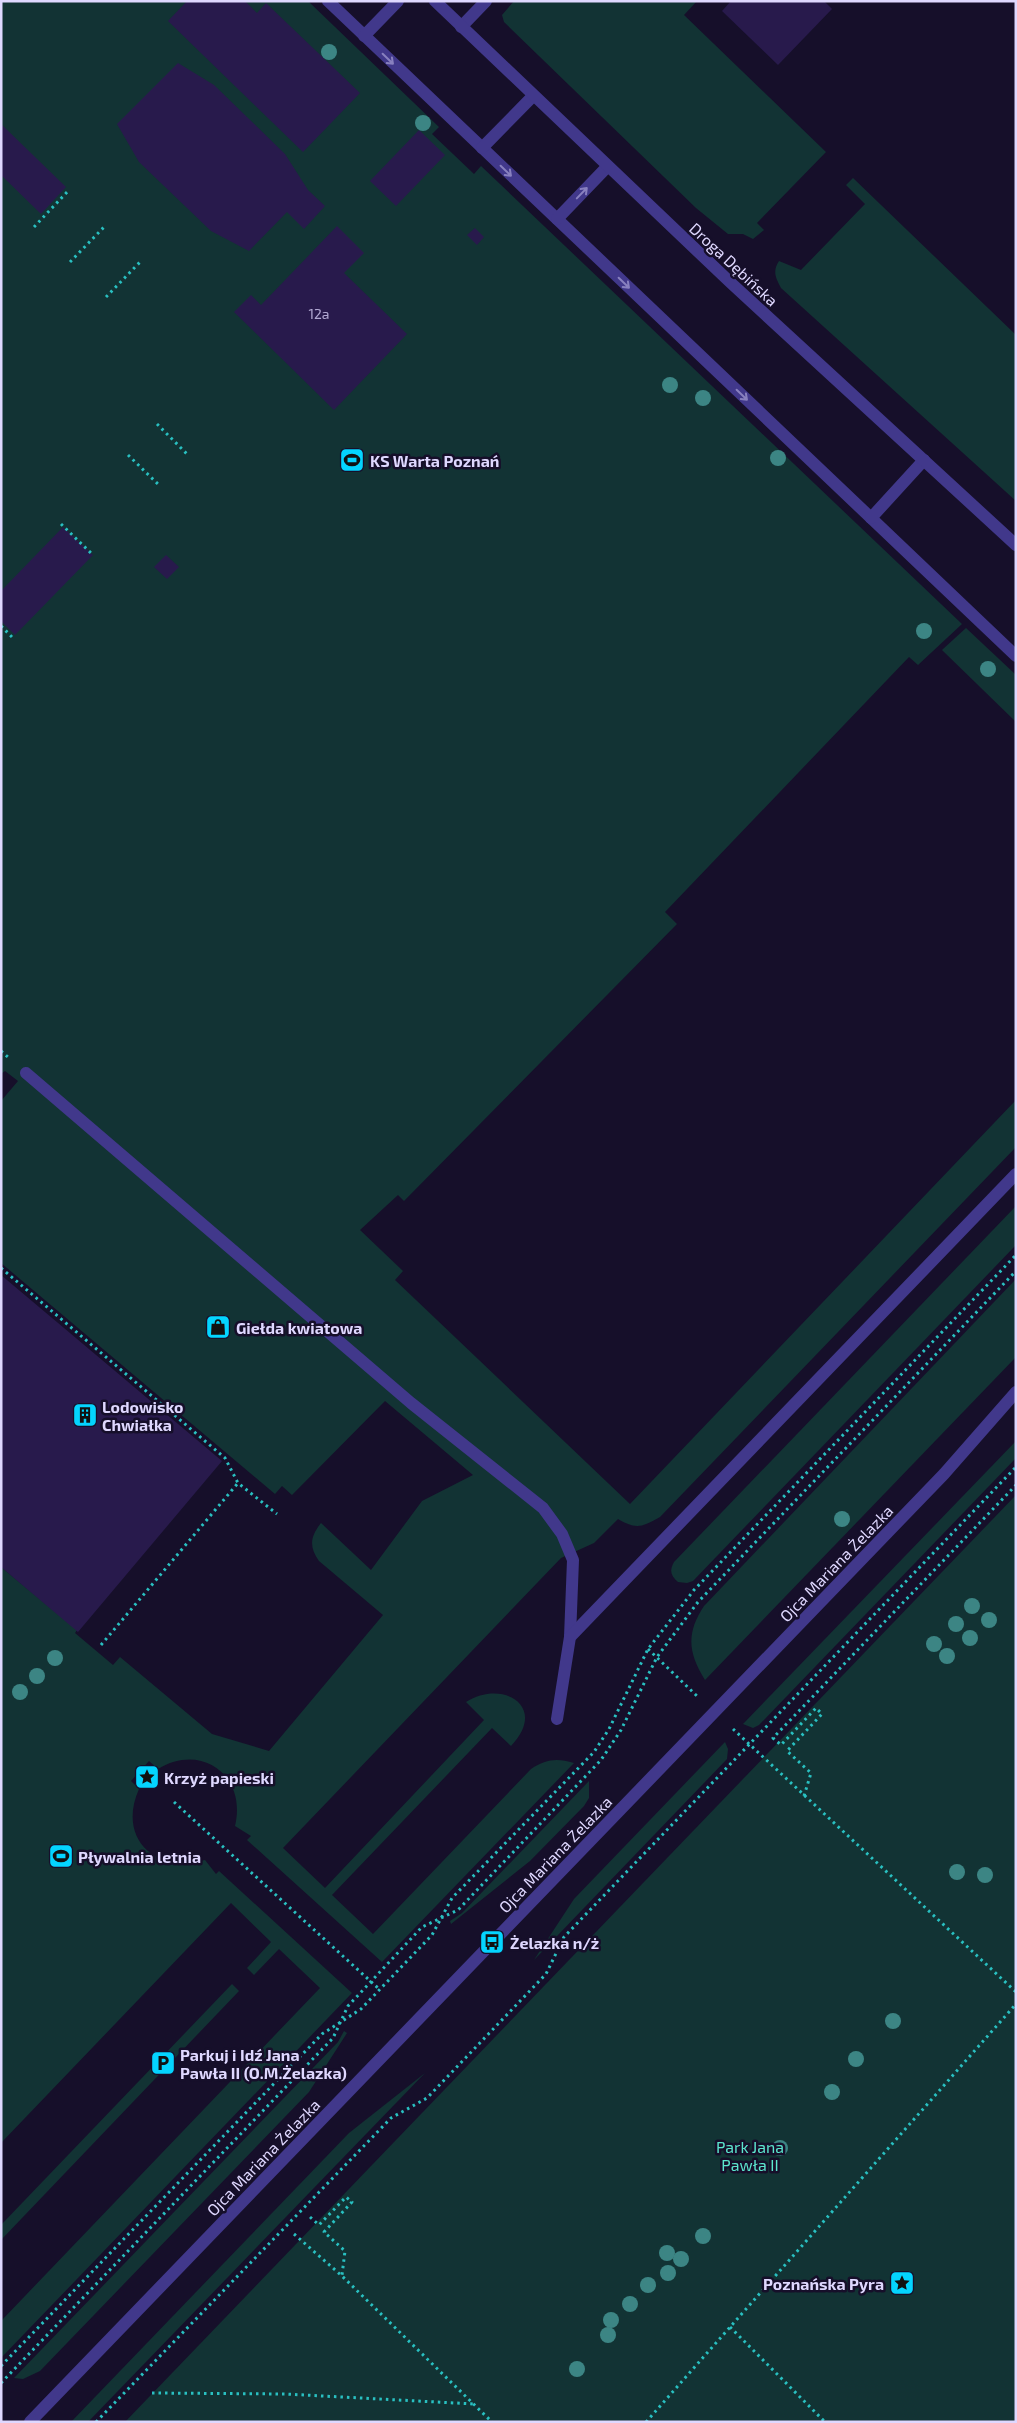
<svg xmlns="http://www.w3.org/2000/svg" width="1017" height="2423" font-family="'Exo 2',sans-serif">
<style>
.green{fill:#123334}
.building{fill:#281a4c}
.lines{fill:none;stroke-linecap:round;stroke-linejoin:round}
.path{stroke:#29c0c1;stroke-width:3;stroke-dasharray:2.5 4;stroke-linecap:butt}
.service{stroke:#41388b;stroke-width:12}
.minor{stroke:#41388b;stroke-width:12}
.tertiary{stroke:#41388b;stroke-width:12}
.tree{fill:#3c8584}
.oneway{stroke:#8880bf}
.labels{text-anchor:middle;dominant-baseline:central;stroke-width:5;stroke-linejoin:round;paint-order:stroke}
.number-label{font-size:14px;fill:#b1a8d2}
.street-label{font-size:16px;fill:#dfd8ff;stroke:#160f2a}
.poi-label{font-size:16px;font-weight:bold;fill:#dfd8ff;stroke:#160f2a;text-anchor:start}
.park-label{font-size:16px;fill:#5ce6ce;stroke:#160f2a}
</style>
<rect width="100%" height="100%" fill="#160f2a"/>
<g class="green">
<path d="M1,1H308L439,127L432,134L474,174L481,166L962,624L918,665L909,657L665,912L677,924L404,1201L398,1195L360,1230L403,1271L395,1280L630,1504L1016,1100V1147L660,1517C642,1527 637,1530 618,1519L594,1543L561,1558L283,1848L325,1888L484,1720L466,1702C502,1679 549,1706 511,1746L492,1728L332,1895L373,1934L531,1769C546,1759 557,1758 574,1763L382,1962L247,1840L251,1836L235,1826C247,1776 202,1742 158,1769L149,1761L131,1781L139,1789C117,1838 155,1874 205,1860L216,1874L219,1871L352,1993L1,2358L2,2320L320,1988L279,1949L254,1975L247,1968L271,1942L231,1903L1,2143V1567L77,1630L75,1633L113,1665L120,1657L212,1734L269,1751L383,1615L319,1561C309,1547 310,1537 321,1523L371,1570L422,1501L473,1475L385,1401L292,1495L282,1486L275,1494L1,1263V1101L18,1081L5,1071L1,1074Z"/>
<path d="M514,1H697L684,15L826,152L757,223L764,230L753,239L743,234H728L696,208L504,22L502,15Z"/>
<path d="M853,178L1016,335V501L781,288C776,278 772,272 779,261L801,270L865,204L846,185Z"/>
<path d="M966,628L1016,675V722L942,650Z"/>
<path d="M1016,1206V1245L693,1581L687,1583L678,1582C671,1576 669,1571 674,1562Z"/>
<path d="M1016,1279V1357L705,1680C688,1653 686,1633 704,1606Z"/>
<path d="M1016,1441V1458L759,1725L753,1728L743,1724Z"/>
<path d="M1016,1495V2422H125Z"/>
<path d="M725,1742L728,1749L727,1759L534,1960L574,1899Z"/>
<path d="M589,1781V1798L584,1806L530,1861L451,1924L450,1921L462,1913Z"/>
<path d="M232,1984L239,1991L1,2240V2225Z"/>
<path d="M344,2031L347,2033L309,2092L40,2371L23,2379L14,2378L338,2042Z"/>
<path d="M425,2073L88,2422H71L349,2133Z"/>
</g>
<g class="building">
<path d="M187,1H245L257,13L266,3L360,93L303,152L168,21Z"/>
<path d="M731,1H824L832,9L778,65L722,11Z"/>
<path d="M178,63L214,85L285,154L308,190L325,206L304,229L287,212L249,251L211,231L139,162L117,124Z"/>
<path d="M1,124L66,187L41,214L1,175Z"/>
<path d="M419,130L445,155L396,206L370,181Z"/>
<path d="M337,226L364,253L344,273L407,334L334,410L234,312L251,295L261,305Z"/>
<path d="M475,228L484,237L477,245L467,235Z"/>
<path d="M63,527L93,555L15,635L1,621V591Z"/>
<path d="M166,555L179,567L167,579L154,567Z"/>
<path d="M1,1275L222,1461L78,1632L1,1567Z"/>
</g>
<g class="lines">
<g class="path">
<path d="M34,227L69,190"/>
<path d="M70,262L106,225"/>
<path d="M106,297L142,260"/>
<path d="M157,424L189,456"/>
<path d="M128,455L160,486"/>
<path d="M61,524L93,555"/>
<path d="M1,626L13,638"/>
<path d="M1,1051L9,1058"/>
<path d="M1,1268L225,1458L238,1483L277,1514"/>
<path d="M101,1645L238,1483"/>
<path d="M648,1649L697,1696"/>
<path d="M733,1729L1016,1992"/>
<path d="M804,1796L811,1773L787,1751L822,1714L816,1708L781,1745L773,1738L1016,1485"/>
<path d="M174,1802L379,1989"/>
<path d="M310,2217L319,2225L346,2197L352,2202L324,2232L345,2251L342,2275"/>
<path d="M294,2234L342,2276L492,2422"/>
<path d="M730,2327L825,2422"/>
<path d="M1,2366L322,2034L361,2009L432,1935L452,1898L594,1752L609,1729L648,1649L694,1590L1016,1255"/>
<path d="M1,2383L333,2038L348,2006L422,1927L458,1910L601,1760L621,1730L657,1657L698,1602L1016,1271"/>
<path d="M152,2393L285,2394L474,2404"/>
<path d="M96,2422L391,2118L427,2098L546,1974L564,1937L1016,1467"/>
<path d="M646,2422L1016,2004"/>
</g>
<g class="service">
<path d="M26,1073L411,1403L543,1508L562,1534L573,1560L570,1637"/>
<path d="M557,1719L570,1637L1016,1174"/>
</g>
<g class="minor">
<path d="M328,1L1016,656"/>
<path d="M461,27L486,1"/>
<path d="M364,36L398,1"/>
<path d="M482,148L533,96"/>
<path d="M557,219L607,167"/>
<path d="M871,518L924,460"/>
</g>
<g class="tertiary">
<path d="M435,1L731,283L1016,545"/>
<path d="M30,2422L944,1474L1016,1392"/>
</g>
</g>
<g class="tree">
<circle cx="329" cy="52" r="8"/>
<circle cx="423" cy="123" r="8"/>
<circle cx="670" cy="385" r="8"/>
<circle cx="703" cy="398" r="8"/>
<circle cx="778" cy="458" r="8"/>
<circle cx="924" cy="631" r="8"/>
<circle cx="988" cy="669" r="8"/>
<circle cx="842" cy="1519" r="8"/>
<circle cx="972" cy="1606" r="8"/>
<circle cx="989" cy="1620" r="8"/>
<circle cx="956" cy="1624" r="8"/>
<circle cx="970" cy="1638" r="8"/>
<circle cx="934" cy="1644" r="8"/>
<circle cx="947" cy="1656" r="8"/>
<circle cx="55" cy="1658" r="8"/>
<circle cx="37" cy="1676" r="8"/>
<circle cx="20" cy="1692" r="8"/>
<circle cx="957" cy="1872" r="8"/>
<circle cx="985" cy="1875" r="8"/>
<circle cx="893" cy="2021" r="8"/>
<circle cx="856" cy="2059" r="8"/>
<circle cx="832" cy="2092" r="8"/>
<circle cx="780" cy="2148" r="8"/>
<circle cx="703" cy="2236" r="8"/>
<circle cx="667" cy="2253" r="8"/>
<circle cx="681" cy="2259" r="8"/>
<circle cx="668" cy="2273" r="8"/>
<circle cx="648" cy="2285" r="8"/>
<circle cx="630" cy="2304" r="8"/>
<circle cx="611" cy="2320" r="8"/>
<circle cx="608" cy="2335" r="8"/>
<circle cx="577" cy="2369" r="8"/>
</g>
<defs><path id="oneway-shaft" d="M-6 0H5M1.5-3L5.5 0L1.5 3" fill="none" stroke-width="1.6" stroke-linecap="round" stroke-linejoin="round" transform="scale(1.25)"/></defs>
<g class="oneway">
<use href="#oneway-shaft" transform="translate(388 59) rotate(44)"/>
<use href="#oneway-shaft" transform="translate(506 171) rotate(44)"/>
<use href="#oneway-shaft" transform="translate(582 193) rotate(-46)"/>
<use href="#oneway-shaft" transform="translate(624 283) rotate(44)"/>
<use href="#oneway-shaft" transform="translate(742 395) rotate(44)"/>
</g>
<defs>
<symbol id="stadium-square" viewBox="-11 -11 22 22"><rect x="-9" y="-9" width="18" height="18" rx="4" fill="#04d4ff" stroke="#160f2a"/><path d="M0-5a6.5 5 0 1 0 0 10a6.5 5 0 1 0 0-10ZM-3.5-1.8h7v3.6h-7Z" fill="#111"/></symbol>
<symbol id="shop-square" viewBox="-11 -11 22 22"><rect x="-9" y="-9" width="18" height="18" rx="4" fill="#04d4ff" stroke="#160f2a"/><path d="M-5-2.5h2.3a2.7 3.5 0 0 1 5.4 0H5L5.5 6h-11ZM-1.5-2.5h3a1.5 2.3 0 0 0-3 0Z" fill="#111"/></symbol>
<symbol id="building-square" viewBox="-11 -11 22 22"><rect x="-9" y="-9" width="18" height="18" rx="4" fill="#04d4ff" stroke="#160f2a"/><path d="M-4-6H4V6H1V3H-1V6H-4ZM-2.5-4.3h1.7v1.8h-1.7ZM.8-4.3h1.7v1.8H.8ZM-2.5-1h1.7V.8h-1.7ZM.8-1h1.7V.8H.8Z" fill="#111"/></symbol>
<symbol id="sight-square" viewBox="-11 -11 22 22"><rect x="-9" y="-9" width="18" height="18" rx="4" fill="#04d4ff" stroke="#160f2a"/><path d="M0-6L1.8-2.2L6-1.7L2.9 1.2L3.7 5.4L0 3.3L-3.7 5.4L-2.9 1.2L-6-1.7L-1.8-2.2Z" fill="#111"/></symbol>
<symbol id="bus-square" viewBox="-11 -11 22 22"><rect x="-9" y="-9" width="18" height="18" rx="4" fill="#04d4ff" stroke="#160f2a"/><path d="M-5-6H5V4H4V6H2V4H-2V6H-4V4H-5ZM-3.5-4V0h7V-4ZM-3.5 1.2v1.5H-2V1.2ZM2 1.2v1.5H3.5V1.2Z" fill="#111"/></symbol>
<symbol id="parking-square" viewBox="-11 -11 22 22"><rect x="-9" y="-9" width="18" height="18" rx="4" fill="#04d4ff" stroke="#160f2a"/><path d="M-3.5-5.5H1a3.5 3.5 0 0 1 0 7H-1V5.5H-3.5ZM-1-3.4V-.6H.8a1.4 1.4 0 0 0 0-2.8Z" fill="#111"/></symbol>
</defs>
<g fill-rule="evenodd">
<use href="#stadium-square" x="338" y="446" width="28" height="28"/>
<use href="#shop-square" x="204" y="1313" width="28" height="28"/>
<use href="#building-square" x="71" y="1401" width="28" height="28"/>
<use href="#sight-square" x="133" y="1763" width="28" height="28"/>
<use href="#stadium-square" x="47" y="1842" width="28" height="28"/>
<use href="#bus-square" x="478" y="1928" width="28" height="28"/>
<use href="#parking-square" x="149" y="2049" width="28" height="28"/>
<use href="#sight-square" x="888" y="2269" width="28" height="28"/>
</g>
<g class="labels">
<g class="number-label">
<text x="319" y="313">12a</text>
</g>
<g class="street-label">
<text transform="translate(734 264) rotate(43)">Droga Dębińska</text>
<text transform="translate(836 1563) rotate(-46)">Ojca Mariana Żelazka</text>
<text transform="translate(555 1854) rotate(-46)">Ojca Mariana Żelazka</text>
<text transform="translate(263 2157) rotate(-46)">Ojca Mariana Żelazka</text>
</g>
<g class="poi-label">
<text x="370" y="460">KS Warta Poznań</text>
<text x="236" y="1327">Giełda kwiatowa</text>
<text x="102" y="1406">Lodowisko<tspan x="102" dy="18">Chwiałka</tspan></text>
<text x="164" y="1777">Krzyż papieski</text>
<text x="78" y="1856">Pływalnia letnia</text>
<text x="510" y="1942">Żelazka n/ż</text>
<text x="180" y="2054">Parkuj i Idź Jana<tspan x="180" dy="18">Pawła II (O.M.Żelazka)</tspan></text>
<text x="884" y="2283" text-anchor="end">Poznańska Pyra</text>
</g>
<g class="park-label">
<text x="750" y="2146">Park Jana<tspan x="750" dy="18">Pawła II</tspan></text>
</g>
</g>
<rect width="1017" height="2423" fill="none" stroke="#dfd8ff" stroke-width="5"/>
</svg>
